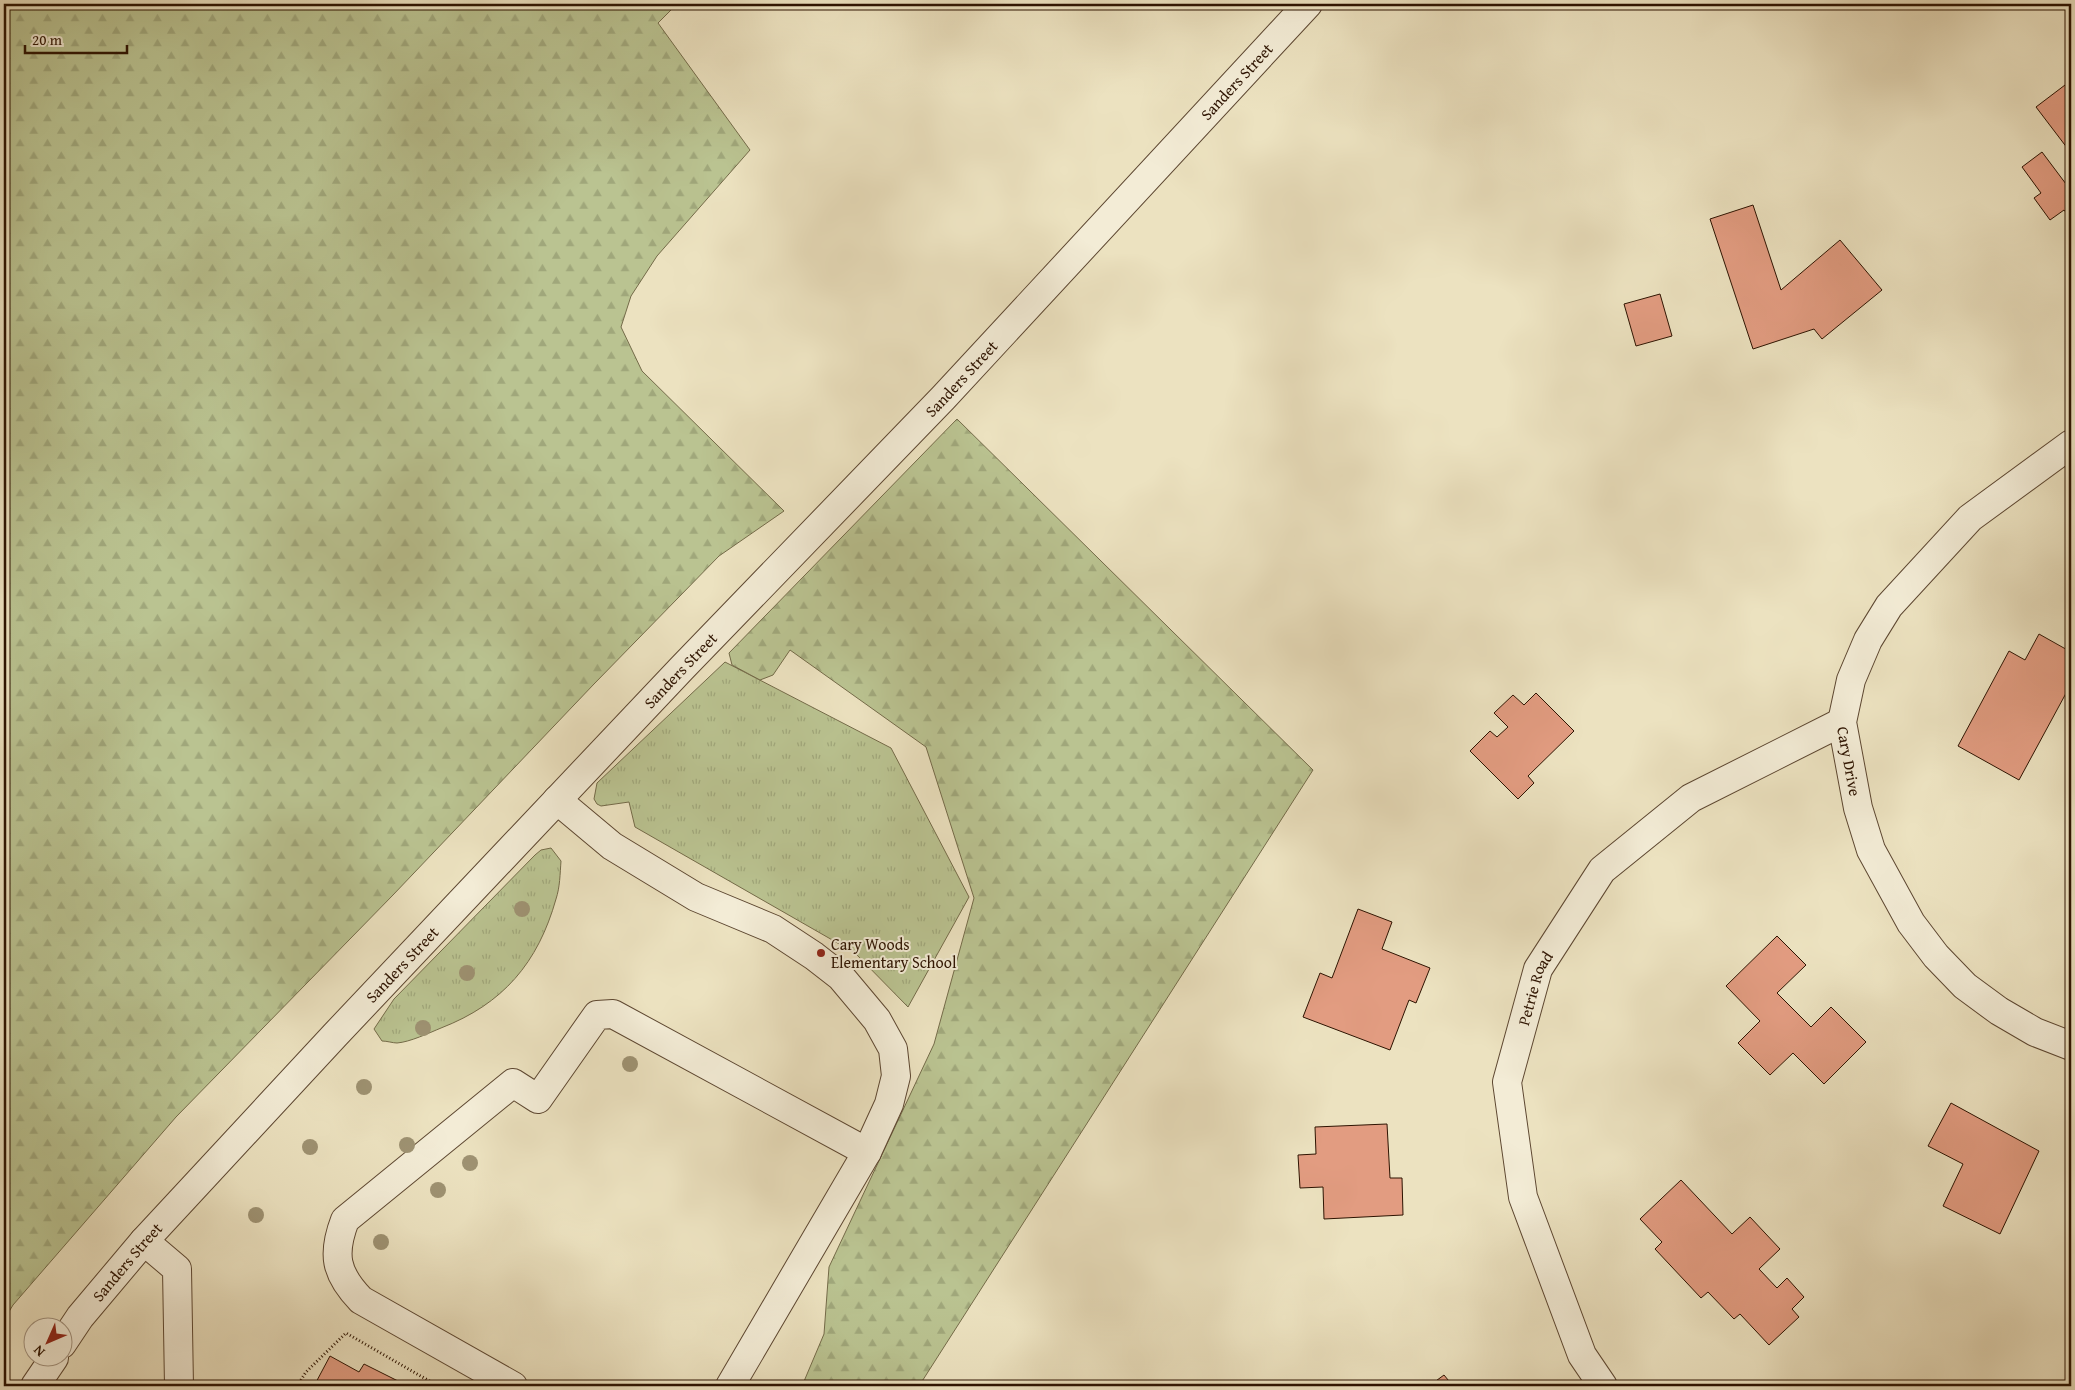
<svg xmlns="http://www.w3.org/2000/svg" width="2075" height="1390" font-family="'Gentium Book Plus',serif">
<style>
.grass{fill:url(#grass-tufts);stroke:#746b49}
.forest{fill:url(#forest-firs);stroke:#746b49}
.building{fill:#e29c81;stroke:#2d1301}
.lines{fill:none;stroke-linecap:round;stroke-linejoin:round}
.minor-casing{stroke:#5d4731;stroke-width:30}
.path{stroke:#2d1301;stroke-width:3;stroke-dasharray:1 2.5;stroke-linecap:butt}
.minor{stroke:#f3ecd6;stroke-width:28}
.tree{fill:#9e9272}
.poi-dot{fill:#8f2418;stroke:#f3ecd6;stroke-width:2}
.labels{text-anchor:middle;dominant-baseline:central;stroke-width:4;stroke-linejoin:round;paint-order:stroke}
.street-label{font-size:16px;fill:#2d1301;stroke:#f3ecd6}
.poi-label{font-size:16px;fill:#2d1301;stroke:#f3ecd6;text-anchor:start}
</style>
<defs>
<pattern id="grass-tufts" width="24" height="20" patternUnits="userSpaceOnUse" patternTransform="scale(1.25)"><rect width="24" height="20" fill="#bac391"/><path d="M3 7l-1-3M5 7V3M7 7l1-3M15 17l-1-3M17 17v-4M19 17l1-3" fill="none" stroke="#a0a77b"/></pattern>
<pattern id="forest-firs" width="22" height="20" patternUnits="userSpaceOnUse" patternTransform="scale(1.25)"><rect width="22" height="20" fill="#bac391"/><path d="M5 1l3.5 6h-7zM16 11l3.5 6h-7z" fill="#a0a77b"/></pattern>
</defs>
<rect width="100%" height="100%" fill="#ece2c0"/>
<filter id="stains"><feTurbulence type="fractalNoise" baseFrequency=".004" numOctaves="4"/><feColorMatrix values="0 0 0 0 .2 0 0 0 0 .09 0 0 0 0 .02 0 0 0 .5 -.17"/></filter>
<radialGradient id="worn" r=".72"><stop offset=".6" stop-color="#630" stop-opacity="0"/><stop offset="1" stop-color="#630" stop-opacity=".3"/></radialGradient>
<g class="grass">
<path d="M725,662L891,748L969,897L908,1007L855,953L635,827L629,802L601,806L597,804L594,799L597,783Z"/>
<path d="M551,848L561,861C560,874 560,887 556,899C538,963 503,1004 441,1028C429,1033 410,1042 397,1043C393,1043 387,1041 382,1041L374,1029L394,999L535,855L541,850Z"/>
</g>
<g class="forest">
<path d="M4,4H677L658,23L750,150L657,256L631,296L621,327L642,371L784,511L719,556L594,684L393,895L176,1117L13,1305L4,1320Z"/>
<path d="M957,419L1313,770L919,1386H802L824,1334L829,1267L934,1044L974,898L926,747L790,650L773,675L760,680L732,665L729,653Z"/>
</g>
<g class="building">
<path d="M2065,85L2071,93V153L2036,107Z"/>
<path d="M2042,152L2069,188L2071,186V219L2064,210L2050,220L2034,198L2041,193L2022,167Z"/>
<path d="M1753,205L1781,290L1840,240L1882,290L1822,339L1814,329L1753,349L1710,219Z"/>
<path d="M1660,294L1672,336L1636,346L1624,304Z"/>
<path d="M2039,634L2071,652L2070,658L2071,659V684L2019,780L1958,746L2009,651L2025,660Z"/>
<path d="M1536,693L1574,731L1528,776L1534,783L1518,799L1470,751L1490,731L1497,737L1508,727L1494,713L1513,695L1524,705Z"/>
<path d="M1358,909L1392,922L1382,949L1430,968L1416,1003L1409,1000L1390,1050L1303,1017L1320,973L1332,978Z"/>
<path d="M1777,936L1806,965L1777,993L1811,1027L1831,1007L1866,1042L1824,1084L1793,1053L1770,1075L1738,1043L1760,1021L1726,986Z"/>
<path d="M1951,1103L2039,1151L2000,1234L1943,1206L1963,1164L1928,1146Z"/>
<path d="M1387,1124L1390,1178H1402L1403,1215L1324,1219L1323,1187L1300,1188L1298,1155L1316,1154L1315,1127Z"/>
<path d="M1681,1180L1732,1234L1750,1217L1780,1249L1759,1269L1777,1288L1787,1278L1804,1297L1792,1309L1799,1317L1769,1345L1740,1314L1734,1319L1708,1292L1701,1298L1655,1249L1662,1242L1640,1219Z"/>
<path d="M330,1356L359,1372L364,1364L408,1386H314Z"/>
<path d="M1444,1375L1453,1386H1429Z"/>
</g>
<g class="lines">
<defs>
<g id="minor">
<path id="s1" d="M2071,444L1970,518L1889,606L1868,640L1851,680L1842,722L1858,808L1871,850L1911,923L1936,956L1965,986L1999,1011L2035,1032L2071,1046"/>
<path d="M557,800L612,846L696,897L773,929L814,956L841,977L877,1020L893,1049L896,1076L889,1104L867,1152L730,1386"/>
<path d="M144,1241L177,1269L179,1386"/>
<path id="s2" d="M62,1344L80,1317L144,1241L336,1034L682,668L943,398L1308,4"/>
<path d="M35,1386L54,1358"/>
<path d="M513,1386L361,1300C335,1273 332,1254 345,1220L513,1083L538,1099L597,1015L613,1014L867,1152"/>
<path id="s3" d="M1603,1386L1582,1355L1523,1197L1507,1082L1538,969L1602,870L1691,798L1842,722"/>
</g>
</defs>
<use href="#minor" class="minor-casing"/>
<path class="path" d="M297,1386L306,1372L346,1333L438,1386"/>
<use href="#minor" class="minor"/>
</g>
<g class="tree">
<circle cx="522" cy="909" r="8"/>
<circle cx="467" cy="973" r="8"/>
<circle cx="423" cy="1028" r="8"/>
<circle cx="630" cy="1064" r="8"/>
<circle cx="364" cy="1087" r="8"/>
<circle cx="407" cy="1145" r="8"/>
<circle cx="310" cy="1147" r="8"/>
<circle cx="470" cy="1163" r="8"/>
<circle cx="438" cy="1190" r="8"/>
<circle cx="256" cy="1215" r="8"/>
<circle cx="381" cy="1242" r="8"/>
</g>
<circle class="poi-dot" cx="821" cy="953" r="5"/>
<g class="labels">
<g class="street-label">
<text stroke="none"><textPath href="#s2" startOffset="1725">Sanders Street</textPath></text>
<text stroke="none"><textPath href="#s2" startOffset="1320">Sanders Street</textPath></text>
<text stroke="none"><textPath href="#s2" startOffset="915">Sanders Street</textPath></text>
<text stroke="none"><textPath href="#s1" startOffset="411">Cary Drive</textPath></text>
<text stroke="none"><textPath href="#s2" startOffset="510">Sanders Street</textPath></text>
<text stroke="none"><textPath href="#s3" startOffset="420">Petrie Road</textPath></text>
<text stroke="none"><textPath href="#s2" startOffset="105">Sanders Street</textPath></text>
</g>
<g class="poi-label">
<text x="831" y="944">Cary Woods<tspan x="831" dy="18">Elementary School</tspan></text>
</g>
</g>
<rect width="2075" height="1390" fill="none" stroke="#ece2c0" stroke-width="20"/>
<rect x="5" y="5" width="2065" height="1380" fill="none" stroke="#2d1301" stroke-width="2.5"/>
<rect x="10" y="10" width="2055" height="1370" fill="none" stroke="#2d1301"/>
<g transform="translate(48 1342) rotate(225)"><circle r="24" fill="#f3ecd6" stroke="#a49581"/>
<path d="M0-4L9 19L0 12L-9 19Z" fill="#8f2418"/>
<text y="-8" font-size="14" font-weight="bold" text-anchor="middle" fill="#2d1301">N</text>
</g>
<path d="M25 45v8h102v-8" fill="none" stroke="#2d1301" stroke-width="2.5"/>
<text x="32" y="45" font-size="15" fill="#2d1301" stroke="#f3ecd6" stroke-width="4" paint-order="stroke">20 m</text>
<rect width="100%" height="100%" filter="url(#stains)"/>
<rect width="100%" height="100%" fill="url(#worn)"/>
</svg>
